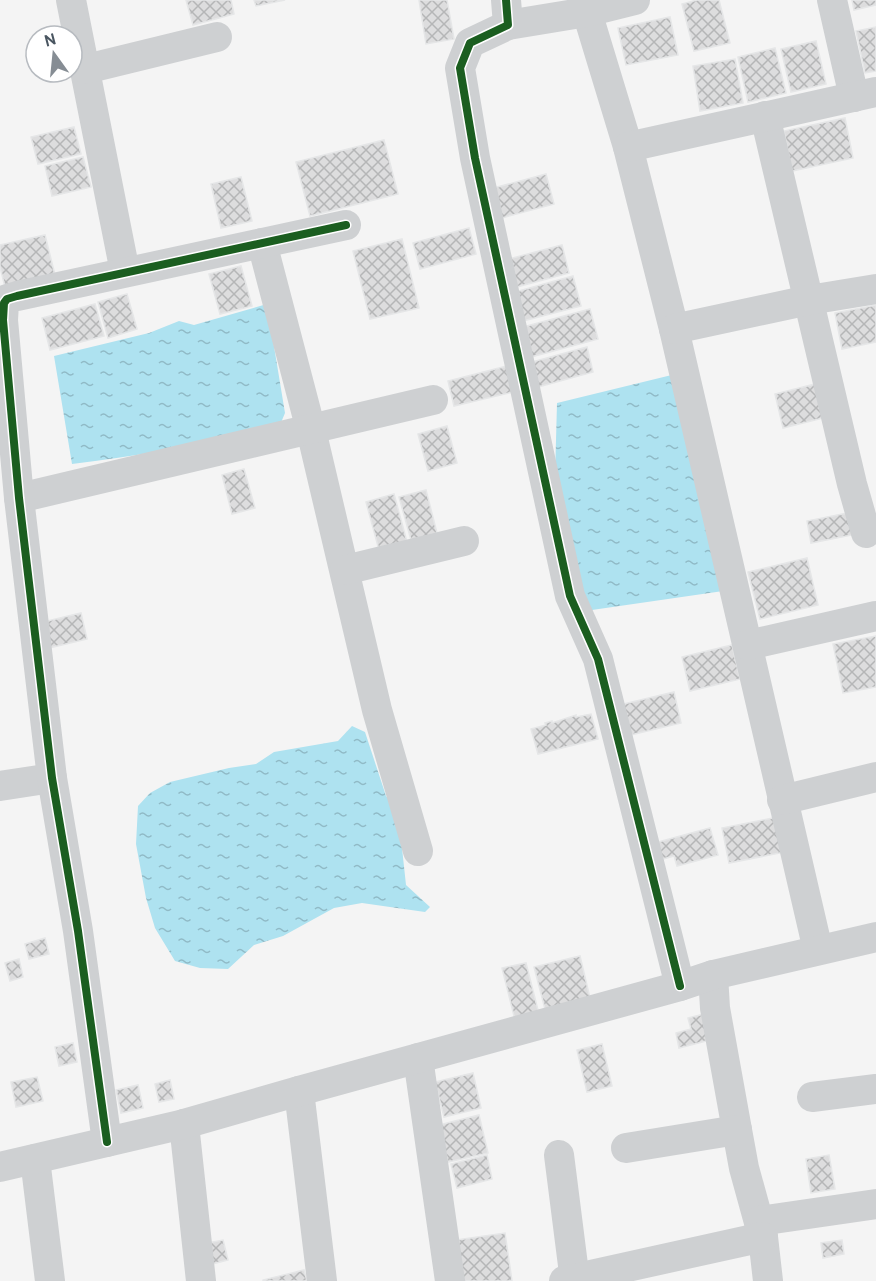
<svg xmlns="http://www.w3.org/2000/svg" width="876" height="1281" font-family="Overpass,sans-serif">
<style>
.water{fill:url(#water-ripples)}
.building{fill:url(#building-cross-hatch);stroke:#e5e6e7;stroke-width:1.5}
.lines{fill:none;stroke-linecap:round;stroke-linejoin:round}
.minor{stroke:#ced0d2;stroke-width:30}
.cycleway-casing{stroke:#fff;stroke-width:11}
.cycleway{stroke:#1b5e20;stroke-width:8}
</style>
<defs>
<pattern id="water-ripples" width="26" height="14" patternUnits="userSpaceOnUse" patternTransform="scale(1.5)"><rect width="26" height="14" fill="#aee2f0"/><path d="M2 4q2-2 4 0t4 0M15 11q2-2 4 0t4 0" fill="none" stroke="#90bac6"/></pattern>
<pattern id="building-cross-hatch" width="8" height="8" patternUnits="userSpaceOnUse" patternTransform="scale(1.5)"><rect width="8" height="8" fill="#ddddde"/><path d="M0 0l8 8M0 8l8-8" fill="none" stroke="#b5b6b7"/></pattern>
</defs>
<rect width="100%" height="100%" fill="#f4f4f4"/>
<g class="water">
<path d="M267,304L285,413L280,425C211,442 142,456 72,464L54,356L149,333L179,321L194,325Z"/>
<path d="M684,372L737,589L585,611L554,515L557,403Z"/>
<path d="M352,726L365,732L386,796L398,811L406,885L430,907L425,912L362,903L334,908L283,936L254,945L228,969L200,968L175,961L155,928L146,898L136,844L138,806L150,793L170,782L229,768L256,764L274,752L338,741Z"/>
</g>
<g class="building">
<path d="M186,0H231L234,14L193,25Z"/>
<path d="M254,0H285L256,6Z"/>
<path d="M419,0H447L454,39L426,44Z"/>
<path d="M697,0H719L730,43L694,51L682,4Z"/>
<path d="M852,0H876V5L854,10Z"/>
<path d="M670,17L678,55L626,65L618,28Z"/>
<path d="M876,27V71L865,73L856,31Z"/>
<path d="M816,41L826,84L791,92L781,49Z"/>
<path d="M775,48L786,93L748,102L738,57Z"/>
<path d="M735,59L743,103L700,111L693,66Z"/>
<path d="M845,118L853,158L792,171L784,131Z"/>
<path d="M74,127L81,154L38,164L31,137Z"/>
<path d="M384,140L398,194L310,216L296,162Z"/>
<path d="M83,157L91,187L52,196L45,166Z"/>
<path d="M546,174L554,204L498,219L490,189Z"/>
<path d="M241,177L252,221L221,228L211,184Z"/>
<path d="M469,228L476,254L420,269L413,243Z"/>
<path d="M45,235L55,275L5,287L0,267V245Z"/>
<path d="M402,239L419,308L370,319L353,251Z"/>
<path d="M562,245L569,273L513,288L505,260Z"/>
<path d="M241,266L252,306L220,314L209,274Z"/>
<path d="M573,276L581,306L523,321L515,292Z"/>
<path d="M127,294L137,329L108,338L98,302Z"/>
<path d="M95,304L104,336L50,350L42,318Z"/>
<path d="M876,305V342L842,349L835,313Z"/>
<path d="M590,309L598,339L531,357L523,327Z"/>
<path d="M587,347L593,372L538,387L532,362Z"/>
<path d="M507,366L513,392L454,406L448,381Z"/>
<path d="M819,383L827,417L783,428L775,394Z"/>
<path d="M447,426L457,463L428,471L418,434Z"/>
<path d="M244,469L255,508L232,514L222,475Z"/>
<path d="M426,490L437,533L411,540L399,497Z"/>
<path d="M394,494L407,542L379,550L366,502Z"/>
<path d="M853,512L857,534L811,543L807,521Z"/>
<path d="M807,558L818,605L760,619L748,572Z"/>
<path d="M81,613L87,639L49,648L43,622Z"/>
<path d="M876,636V687L843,693L833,644Z"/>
<path d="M732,645L740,679L690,691L682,657Z"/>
<path d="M674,692L681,723L622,737L615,706Z"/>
<path d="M591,714L598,739L538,754L531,729L546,725L545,723L552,721V723L576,715V717Z"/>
<path d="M778,817L785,852L729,863L722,828Z"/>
<path d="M710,828L718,855L677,866L674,856L652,862L647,845Z"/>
<path d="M45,938L49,954L29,959L25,944Z"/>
<path d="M580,956L590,998L545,1009L534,967Z"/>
<path d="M19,959L23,977L10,981L5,963Z"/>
<path d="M526,963L539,1014L515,1020L502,968Z"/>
<path d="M708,1013L714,1039L679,1048L676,1033L691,1029L688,1018Z"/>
<path d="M73,1043L77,1062L59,1066L55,1047Z"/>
<path d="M602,1044L612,1086L587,1092L577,1050Z"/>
<path d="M473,1073L481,1108L444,1117L435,1082Z"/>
<path d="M37,1077L43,1101L16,1107L11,1082Z"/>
<path d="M170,1080L174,1099L159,1102L155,1084Z"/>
<path d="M138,1085L143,1108L121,1113L116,1090Z"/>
<path d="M479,1115L488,1153L448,1162L439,1125Z"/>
<path d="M487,1155L492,1179L457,1188L451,1164Z"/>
<path d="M829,1155L835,1189L811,1193L806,1159Z"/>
<path d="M505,1233L512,1281H456L450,1241Z"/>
<path d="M223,1240L228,1260L212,1264L207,1243Z"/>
<path d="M842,1240L844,1254L823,1258L821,1243Z"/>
<path d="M304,1270L307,1281H263V1280Z"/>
</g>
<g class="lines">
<g class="minor">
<path d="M71,0L125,272"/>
<path d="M506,0L508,25L470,43L460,68L475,158L570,596L598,659L680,986"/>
<path d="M832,0L854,97"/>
<path d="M587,12L628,147L674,329L818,950"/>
<path d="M508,25L587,12L635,0"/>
<path d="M86,69L217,37"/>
<path d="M765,116L852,484L866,533"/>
<path d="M628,147L876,92"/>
<path d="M262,243L311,430L377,710L418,851"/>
<path d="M674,329L809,300L876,289"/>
<path d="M19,498L433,400"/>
<path d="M345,570L464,541"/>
<path d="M748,645L876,616"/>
<path d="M0,786L52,778"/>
<path d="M782,800L876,777"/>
<path d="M713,975L715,1008L737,1130L744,1168L763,1237L768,1281"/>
<path d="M418,1058L450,1281"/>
<path d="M299,1091L322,1281"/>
<path d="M812,1097L876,1089"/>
<path d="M184,1124L201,1281"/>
<path d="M107,1142L78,931L52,778L19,498L3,320L4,303L7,299L17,296L346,225"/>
<path d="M626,1148L737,1130"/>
<path d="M559,1155L575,1281"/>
<path d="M35,1159L50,1281"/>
<path d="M0,1167L184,1124L299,1091L680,986L713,975L876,937"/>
<path d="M759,1221L876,1204"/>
<path d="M564,1281L763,1237"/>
</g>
<defs>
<g id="cycleway">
<path d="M506,0L508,25L470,43L460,68L475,158L570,596L598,659L680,986"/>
<path d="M107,1142L78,931L52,778L19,498L3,320L4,303L7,299L17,296L346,225"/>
</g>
</defs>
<use href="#cycleway" class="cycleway-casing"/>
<use href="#cycleway" class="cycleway"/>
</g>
<g transform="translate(54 54) rotate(345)"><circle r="28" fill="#ffffff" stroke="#b7bbc0" stroke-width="1.5"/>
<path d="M0-4.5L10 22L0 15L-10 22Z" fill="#868d94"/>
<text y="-9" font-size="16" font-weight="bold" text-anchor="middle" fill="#4a5661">N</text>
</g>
</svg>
